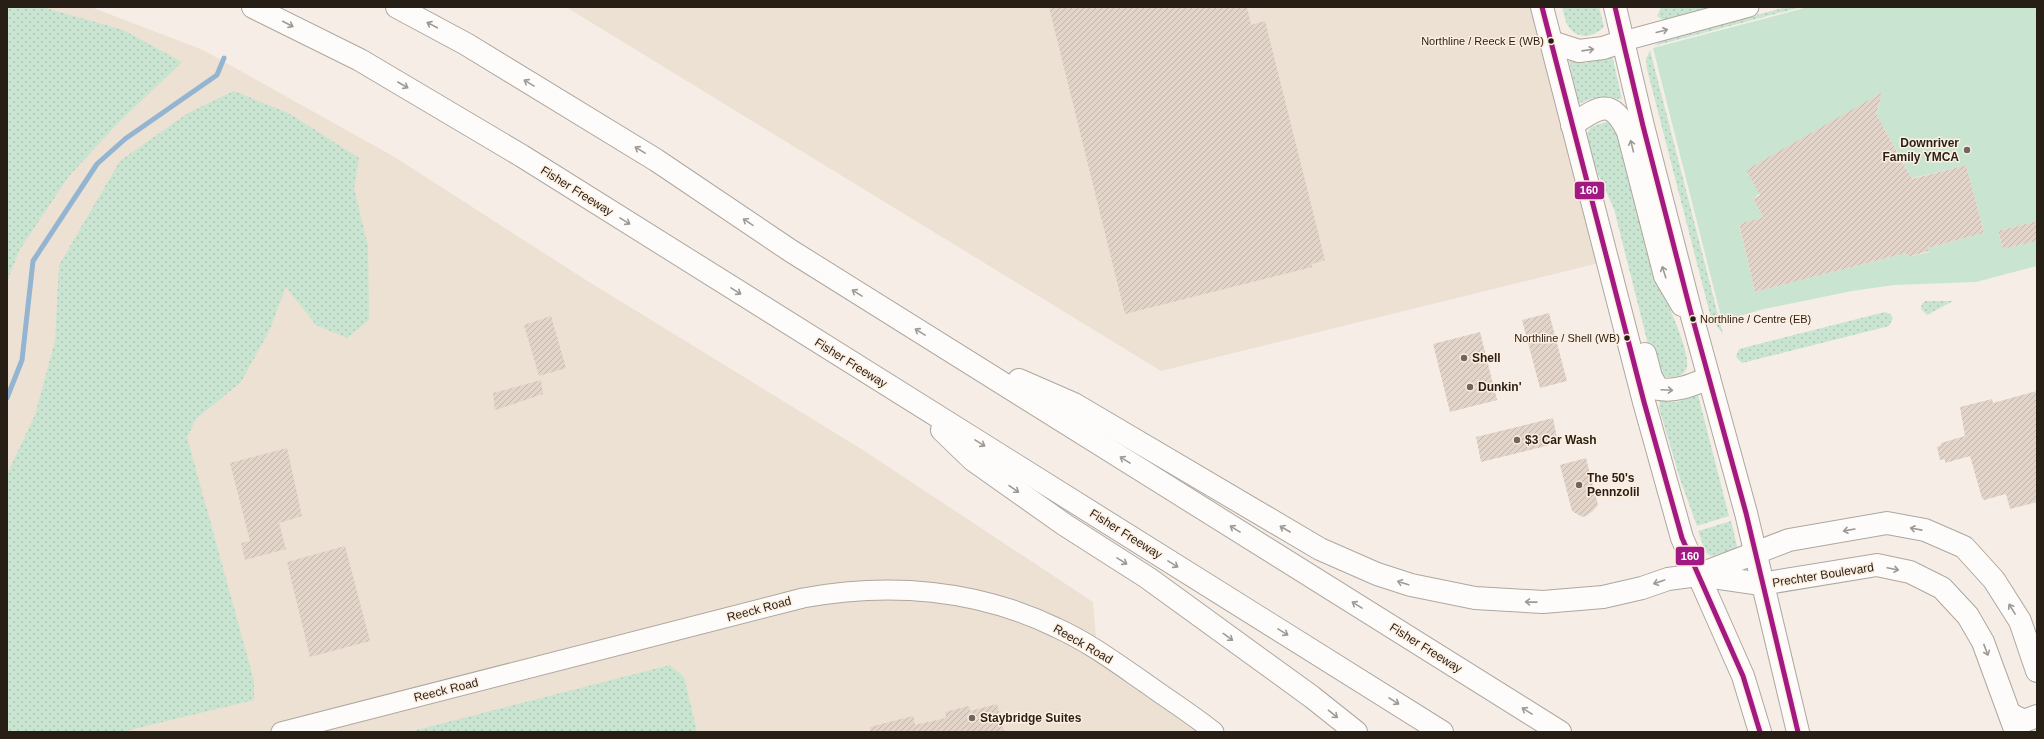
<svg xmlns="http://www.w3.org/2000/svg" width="2044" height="739" font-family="Helvetica,sans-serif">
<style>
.industrial{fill:#ece1d2}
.grass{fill:url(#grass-dots)}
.garden{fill:#c9e5d2;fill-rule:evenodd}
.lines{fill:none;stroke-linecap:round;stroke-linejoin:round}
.stream{stroke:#93b5d1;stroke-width:5}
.building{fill:url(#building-hatch)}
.tertiary-casing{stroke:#aea79f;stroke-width:21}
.secondary-casing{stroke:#aea79f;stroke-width:24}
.motorway-casing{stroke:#aea79f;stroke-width:24}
.tertiary{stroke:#fefcfb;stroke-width:19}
.secondary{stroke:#fefcfb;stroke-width:22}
.motorway{stroke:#fefcfb;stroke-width:22}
.bus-1-casing{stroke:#fdeedf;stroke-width:8}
.bus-1{stroke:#a31984;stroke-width:5}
.oneway{stroke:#9d9994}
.bus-dot{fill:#271f16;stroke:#fdeedf;stroke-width:1.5}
.poi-dot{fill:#6f675f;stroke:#fdeedf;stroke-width:1.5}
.labels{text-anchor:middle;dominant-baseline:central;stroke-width:3;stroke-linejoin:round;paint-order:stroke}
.bus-label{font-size:11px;fill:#271f16;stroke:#fdeedf;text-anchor:end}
.poi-label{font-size:12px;font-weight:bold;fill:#271f16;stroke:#fdeedf;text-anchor:start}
.street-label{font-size:12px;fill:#271f16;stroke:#fdeedf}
.line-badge{stroke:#fdeedf;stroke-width:1.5}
.badge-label{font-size:11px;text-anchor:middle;font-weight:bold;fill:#fff}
</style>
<defs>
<pattern id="grass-dots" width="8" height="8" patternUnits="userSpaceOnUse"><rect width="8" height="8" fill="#c9e5d2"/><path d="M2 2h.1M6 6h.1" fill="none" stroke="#adc4b4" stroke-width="1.8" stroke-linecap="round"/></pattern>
<pattern id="building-hatch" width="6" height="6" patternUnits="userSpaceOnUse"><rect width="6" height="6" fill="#e3d4c9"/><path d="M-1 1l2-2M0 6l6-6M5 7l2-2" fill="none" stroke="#c3b6ac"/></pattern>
</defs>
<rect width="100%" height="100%" fill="#f6eee6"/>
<g class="industrial">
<path d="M7,7H91L203,50L393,156L586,280L863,450L1093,602L1097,649L1214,732H7Z"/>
<path d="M566,7H1542L1607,261L1161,371Z"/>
</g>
<g class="grass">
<path d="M7,7H42L123,30L182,62L118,123L69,176L20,249L9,276L7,288Z"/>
<path d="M1562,7H1599L1604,27C1592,38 1578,40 1568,26C1565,21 1564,13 1562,7Z"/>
<path d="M1661,7H1719L1665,21L1657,16Z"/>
<path d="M1787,7H1802L1654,46L1664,39Z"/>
<path d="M1650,50L1723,334L1711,318L1647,69L1646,59Z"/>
<path d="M1612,55L1622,99L1593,98L1578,104L1569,60L1571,59L1586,63Z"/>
<path d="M234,91L290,114L359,158L354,188L368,246L369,320L347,338L316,325L286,287L269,331L241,382L196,419L187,437L254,681V700L121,732H7V474L35,415L55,341L59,265L120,161L188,113Z"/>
<path d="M1609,121L1618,125C1635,188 1648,253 1672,314C1677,325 1689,355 1687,366C1685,379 1669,378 1659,376L1654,368L1614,209L1593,163L1586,135L1591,127Z"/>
<path d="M1925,301H1953L1927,315L1921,309L1922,304Z"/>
<path d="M1885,312L1890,314L1893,318L1889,326L1742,363L1736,357L1739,349Z"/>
<path d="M1698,395L1729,516L1697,526L1681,482L1659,408L1660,400L1676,402Z"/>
<path d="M1731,521L1737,546L1736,549L1711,556L1706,553L1698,531Z"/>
<path d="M670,665L684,677L697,732H409Z"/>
</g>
<path class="garden" d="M1808,7H2035L2037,13V221L1998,231L2003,249L2037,241V266L1976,282L1894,285L1852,291L1764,309L1722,321L1653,48ZM1883,92L1870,135L1884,128L1909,173L1893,183L1966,165L1984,233L1928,248L1929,252L1908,257L1906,253L1755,292L1739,225L1763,217L1753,199Z"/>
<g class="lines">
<path class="stream" d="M7,398L22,360L33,261L97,164L125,139L217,75L224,58"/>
</g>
<g class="building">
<path d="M1049,7H1247L1251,25L1265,21L1325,260L1312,264V267L1125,314Z"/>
<path d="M1883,92L1876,114L1912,179L1966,165L1984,233L1928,248L1929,251L1908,257L1906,253L1755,292L1739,224L1763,217L1753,199L1760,195L1746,170Z"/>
<path d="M2037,221V241L2003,249L1998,231Z"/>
<path d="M1549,313L1567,381L1540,388L1522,320Z"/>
<path d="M551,316L566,368L539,376L524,325Z"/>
<path d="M1480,332L1497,400L1450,412L1433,344Z"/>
<path d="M541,380L543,394L495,410L493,393Z"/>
<path d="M2037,391V502L2010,509L2006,494L1984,500L1982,498L1970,456L1945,463V459L1940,460L1937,447L1941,445V443L1965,436L1960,407L1992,399L1993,403Z"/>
<path d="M1553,418L1558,443L1481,462L1476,437Z"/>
<path d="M287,448L302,516L279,523L286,549L245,560L241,543L250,541L230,463Z"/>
<path d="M1586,458L1598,505L1593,511L1586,516L1582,517L1572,511L1560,465Z"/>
<path d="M345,546L370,641L310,657L287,562Z"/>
<path d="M997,704L1004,732H870V727L913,716L915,725L946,718L945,712L969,706L970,711Z"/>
</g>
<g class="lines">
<defs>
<g id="tertiary">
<path d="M1624,41L1749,7"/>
<path d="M281,732L803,598C889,582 977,589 1057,628C1090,643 1118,664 1147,684C1169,700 1193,715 1214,732"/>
</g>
<g id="secondary">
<path d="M1542,7L1644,402L1682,538L1743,676L1760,732"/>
<path d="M1615,7L1643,126L1690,309L1746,513L1798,732"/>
<path d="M1551,42L1579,51L1603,48L1624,41"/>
<path d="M1572,125C1599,107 1611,97 1628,132L1665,276L1682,305"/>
<path d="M1645,354L1651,377L1658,389C1677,392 1692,385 1709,378"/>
<path d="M1698,575L1789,540L1887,523L1925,530L1964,547L1994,580L2020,621L2037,671"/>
<path d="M1699,575L1761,584L1877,565L1910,572L1942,588L1968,616L1983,642L2016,732"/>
<path d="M2010,714L2024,721L2037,716"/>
</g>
<g id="motorway">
<path d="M253,7L360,60L522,156L1442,732"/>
<path d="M397,7L466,44L656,160L791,251L1560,732"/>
<path d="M1019,380L1074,404L1320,549L1377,574L1411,585L1475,598L1543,602L1603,597L1642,588L1668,579L1698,575"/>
<path d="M942,430L973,460L1065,525L1148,578L1312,697L1356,732"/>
</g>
</defs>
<use href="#tertiary" class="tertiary-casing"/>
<use href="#secondary" class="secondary-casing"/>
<use href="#motorway" class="motorway-casing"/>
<use href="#tertiary" class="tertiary"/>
<use href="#secondary" class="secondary"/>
<use href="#motorway" class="motorway"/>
<defs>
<g id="bus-1">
<path d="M1542,7L1644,402L1682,538L1743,676L1760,732"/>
<path d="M1615,7L1643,126L1690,309L1746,513L1798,732"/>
</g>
</defs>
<use href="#bus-1" class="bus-1-casing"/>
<use href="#bus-1" class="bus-1"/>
</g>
<defs><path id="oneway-shaft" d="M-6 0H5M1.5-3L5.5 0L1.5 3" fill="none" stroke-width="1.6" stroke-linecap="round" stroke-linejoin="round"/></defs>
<g class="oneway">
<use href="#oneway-shaft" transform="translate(288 24) rotate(27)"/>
<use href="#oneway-shaft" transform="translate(432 25) rotate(-152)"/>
<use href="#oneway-shaft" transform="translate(1662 31) rotate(-15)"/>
<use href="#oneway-shaft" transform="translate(1588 50) rotate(-8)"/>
<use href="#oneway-shaft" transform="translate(529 83) rotate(-149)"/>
<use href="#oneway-shaft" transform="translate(403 85) rotate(30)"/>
<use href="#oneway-shaft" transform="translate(1632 146) rotate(-104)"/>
<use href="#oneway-shaft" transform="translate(640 150) rotate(-149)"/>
<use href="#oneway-shaft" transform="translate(625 221) rotate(32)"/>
<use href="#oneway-shaft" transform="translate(748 222) rotate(-146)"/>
<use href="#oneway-shaft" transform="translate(1664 272) rotate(-108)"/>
<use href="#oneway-shaft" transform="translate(736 291) rotate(32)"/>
<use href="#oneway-shaft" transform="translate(857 293) rotate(-148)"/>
<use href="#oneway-shaft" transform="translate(920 332) rotate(-148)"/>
<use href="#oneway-shaft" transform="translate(1667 390) rotate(3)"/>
<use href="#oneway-shaft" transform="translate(980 443) rotate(32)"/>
<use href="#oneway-shaft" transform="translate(1125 460) rotate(-148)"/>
<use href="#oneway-shaft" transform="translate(1014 489) rotate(35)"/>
<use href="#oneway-shaft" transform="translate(1235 529) rotate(-148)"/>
<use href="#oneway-shaft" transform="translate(1285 529) rotate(-150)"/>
<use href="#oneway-shaft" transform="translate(1916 529) rotate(-169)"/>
<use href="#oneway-shaft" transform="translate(1849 530) rotate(170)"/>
<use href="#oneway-shaft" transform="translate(1122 561) rotate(32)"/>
<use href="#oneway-shaft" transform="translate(1173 564) rotate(32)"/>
<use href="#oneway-shaft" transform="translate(1893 569) rotate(12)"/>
<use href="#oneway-shaft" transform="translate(1659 582) rotate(161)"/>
<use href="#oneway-shaft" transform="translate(1403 583) rotate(-162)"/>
<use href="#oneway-shaft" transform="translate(1531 602) rotate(-179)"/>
<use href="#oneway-shaft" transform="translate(1357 605) rotate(-148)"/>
<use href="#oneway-shaft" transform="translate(2012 609) rotate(-122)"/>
<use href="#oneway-shaft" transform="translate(1283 632) rotate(32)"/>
<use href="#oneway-shaft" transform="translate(1228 637) rotate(36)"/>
<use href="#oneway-shaft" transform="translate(1986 650) rotate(69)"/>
<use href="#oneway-shaft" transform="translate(1394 701) rotate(32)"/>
<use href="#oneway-shaft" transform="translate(1527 711) rotate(-148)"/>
<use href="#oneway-shaft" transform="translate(1333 714) rotate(39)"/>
</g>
<g class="bus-dot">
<circle cx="1551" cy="41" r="3.5"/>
<circle cx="1693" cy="319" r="3.5"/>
<circle cx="1627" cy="338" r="3.5"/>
</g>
<g class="poi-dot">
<circle cx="1967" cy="150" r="4"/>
<circle cx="1464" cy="358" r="4"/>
<circle cx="1470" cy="387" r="4"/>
<circle cx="1517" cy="440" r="4"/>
<circle cx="1579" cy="485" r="4"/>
<circle cx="972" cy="718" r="4"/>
</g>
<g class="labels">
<g class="bus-label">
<text x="1544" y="41">Northline / Reeck E (WB)</text>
<text x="1700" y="319" text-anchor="start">Northline / Centre (EB)</text>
<text x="1620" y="338">Northline / Shell (WB)</text>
</g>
<g class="poi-label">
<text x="1959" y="143" text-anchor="end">Downriver<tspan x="1959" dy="14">Family YMCA</tspan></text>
<text x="1472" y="358">Shell</text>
<text x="1478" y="387">Dunkin'</text>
<text x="1525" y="440">$3 Car Wash</text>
<text x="1587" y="478">The 50's<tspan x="1587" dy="14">Pennzolil</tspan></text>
<text x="980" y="718">Staybridge Suites</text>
</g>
<g class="street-label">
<text transform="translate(577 191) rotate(32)">Fisher Freeway</text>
<text transform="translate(851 363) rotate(32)">Fisher Freeway</text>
<text transform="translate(1126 534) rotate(32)">Fisher Freeway</text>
<text transform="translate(1823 575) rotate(-9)">Prechter Boulevard</text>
<text transform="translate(759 609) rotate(-15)">Reeck Road</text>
<text transform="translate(1083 644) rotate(30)">Reeck Road</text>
<text transform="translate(1426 648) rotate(32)">Fisher Freeway</text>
<text transform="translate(446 690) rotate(-14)">Reeck Road</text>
</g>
</g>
<g class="line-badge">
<rect x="1574" y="181" width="31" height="19" rx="4" fill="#a31984"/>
<rect x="1675" y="546" width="30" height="20" rx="4" fill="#a31984"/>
</g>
<g class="badge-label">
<text x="1589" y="194">160</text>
<text x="1690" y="560">160</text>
</g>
<rect width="2044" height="739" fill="none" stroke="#271f16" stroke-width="16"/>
</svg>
